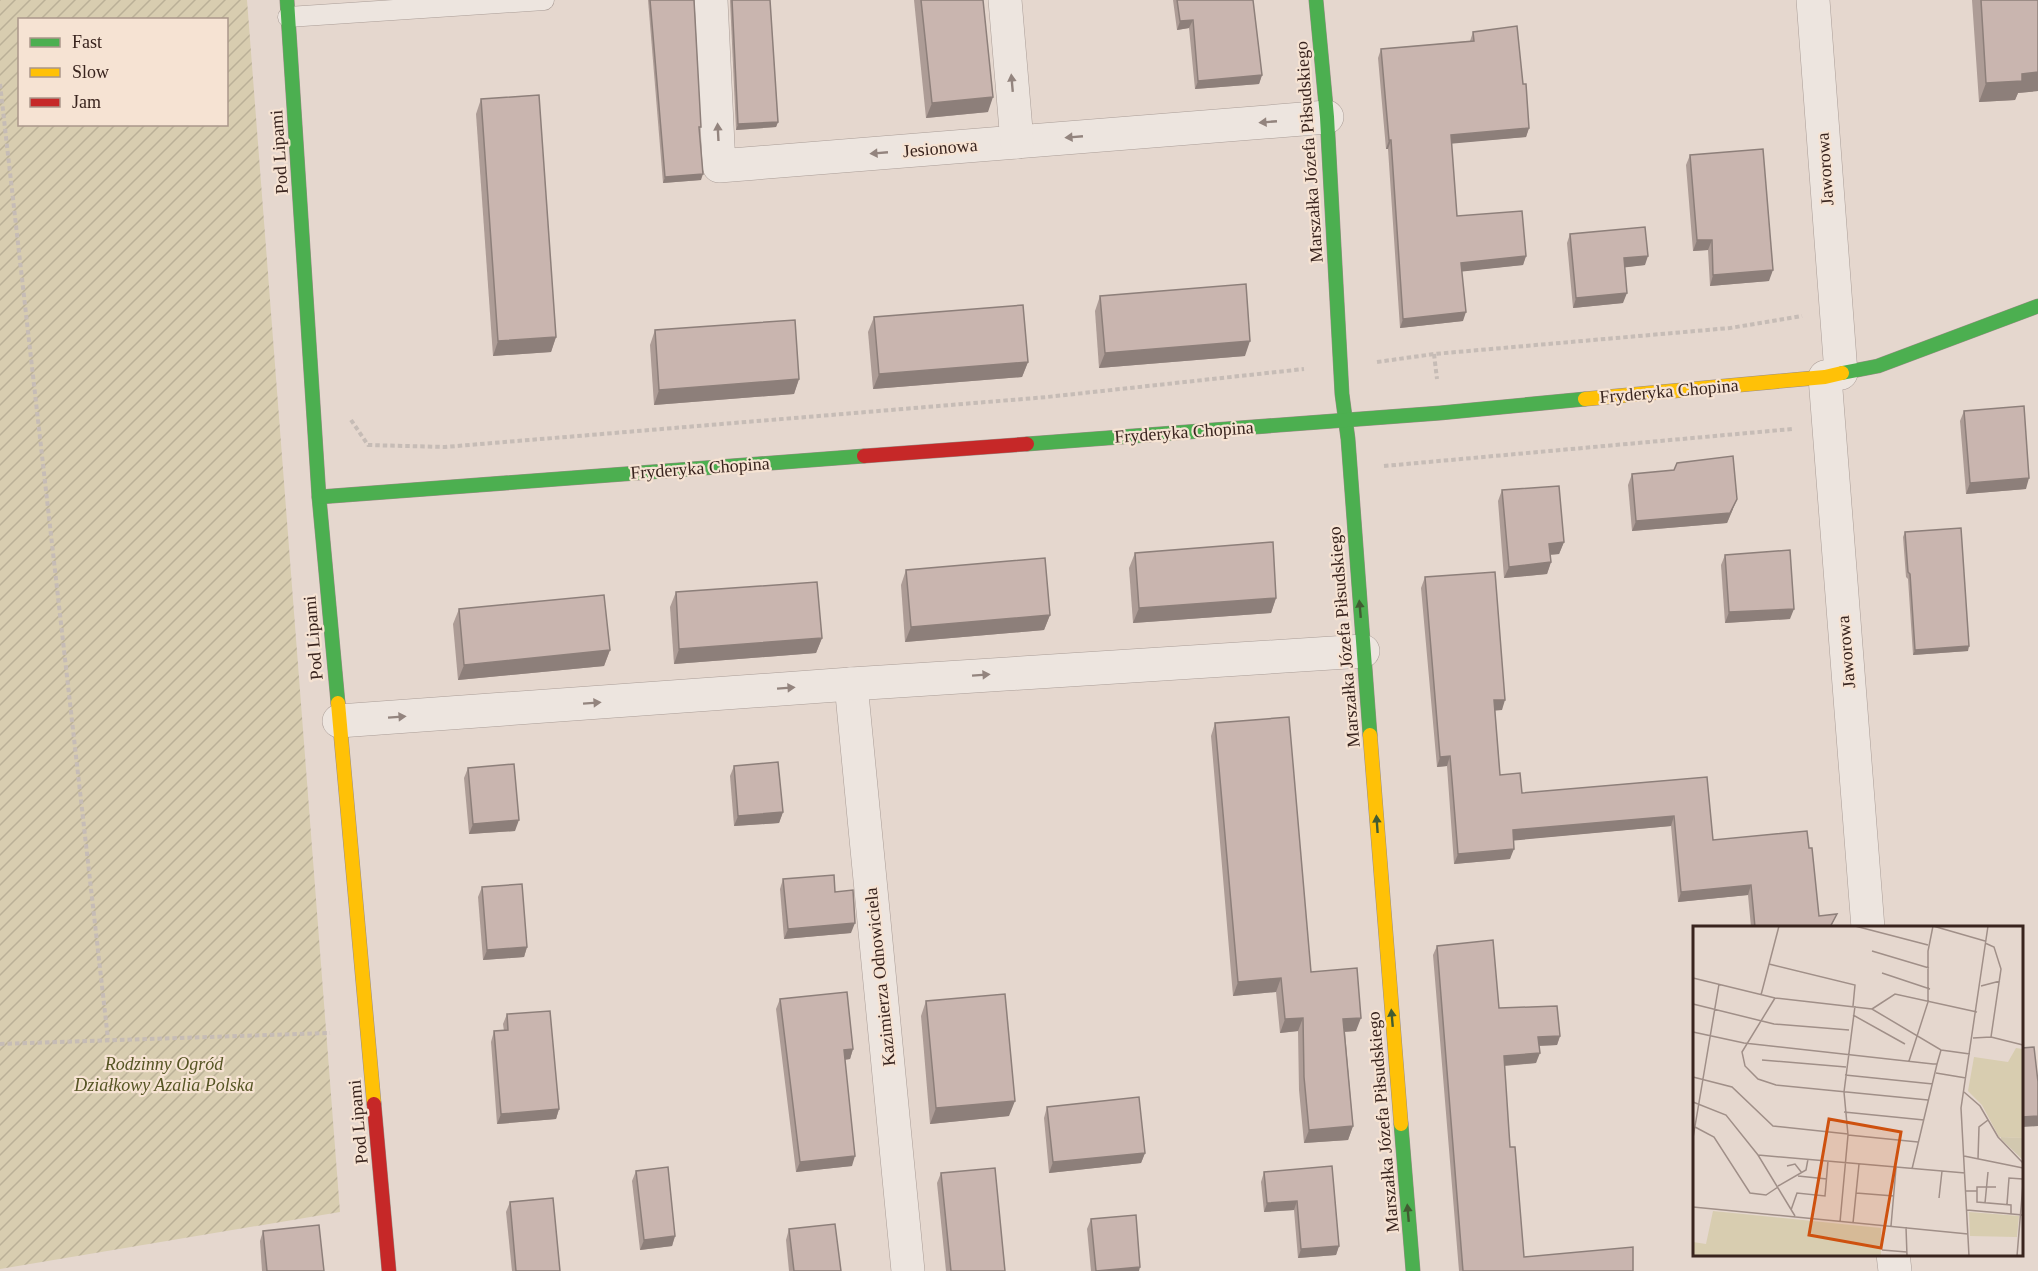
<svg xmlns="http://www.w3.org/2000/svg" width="2038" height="1271" font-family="Georgia,serif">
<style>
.garden{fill:url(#garden-furrows);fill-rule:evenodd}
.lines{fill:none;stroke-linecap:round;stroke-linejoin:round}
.lane-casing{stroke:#aa9d97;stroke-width:21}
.street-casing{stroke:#aa9d97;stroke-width:34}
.fast-casing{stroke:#9a8d86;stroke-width:15}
.slow-casing{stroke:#9a8d86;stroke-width:15}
.jam-casing{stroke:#9a8d86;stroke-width:15}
.path{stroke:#c6bcb6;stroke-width:4;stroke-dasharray:4.5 3;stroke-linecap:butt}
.lane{stroke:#ede5df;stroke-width:20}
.street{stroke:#ede5df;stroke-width:33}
.fast{stroke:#4caf50;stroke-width:14}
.slow{stroke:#ffc107;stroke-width:14}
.jam{stroke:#c62828;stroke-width:14}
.wall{fill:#ad9c96}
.shaded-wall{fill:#8d7f7a}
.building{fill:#c9b5af;stroke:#8d7f7a;stroke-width:1.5}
.oneway{fill:#93847e}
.oneway2{fill:#415c32}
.labels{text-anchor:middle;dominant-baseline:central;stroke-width:4.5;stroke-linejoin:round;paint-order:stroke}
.street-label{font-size:18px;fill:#39241e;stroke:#f6e3d3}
.park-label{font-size:18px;font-style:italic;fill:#565524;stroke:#f6e3d3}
.inset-road{fill:none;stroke:#a08f88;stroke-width:1.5}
.view{fill:#ce510f;fill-opacity:0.15;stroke:#ce510f;stroke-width:3}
.inset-edge{fill:none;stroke:#39241e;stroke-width:3}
</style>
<defs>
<pattern id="garden-furrows" width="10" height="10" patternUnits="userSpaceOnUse" patternTransform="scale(1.5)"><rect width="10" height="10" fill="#d8cdb0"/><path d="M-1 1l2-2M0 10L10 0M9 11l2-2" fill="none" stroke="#bab097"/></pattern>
</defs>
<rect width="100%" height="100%" fill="#e5d7ce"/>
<path class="garden" d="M0,0H247L340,1212L0,1269ZM20,20H226V124H20Z"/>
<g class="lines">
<defs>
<path id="lane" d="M288,17L544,0"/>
<g id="street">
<path d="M711,0L719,166L1327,117"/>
<path d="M1005,0L1017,142"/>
<path d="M1813,0L1841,373"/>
<path d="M1825,377L1868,928"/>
<path d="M851,684L908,1271"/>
<path d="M339,721L851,684L1363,651"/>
<path d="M1893,1254L1895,1271"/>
</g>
<g id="fast">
<path d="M287,0L319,497L338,703"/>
<path d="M1316,0L1327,117L1342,394L1348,439L1370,735"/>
<path d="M1842,373L1878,366L2038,306"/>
<path d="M1027,444L1440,413L1585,399"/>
<path d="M319,497L864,456"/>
<path d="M1401,1124L1413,1271"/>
</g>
<g id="slow">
<path d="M1585,399L1825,377L1842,373"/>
<path d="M338,703L374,1104"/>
<path d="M1370,735L1401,1124"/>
</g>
<g id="jam">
<path d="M864,456L1027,444"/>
<path d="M374,1104L389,1271"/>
</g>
</defs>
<use href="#lane" class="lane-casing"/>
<use href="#street" class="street-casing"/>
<use href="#fast" class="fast-casing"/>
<use href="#slow" class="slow-casing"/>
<use href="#jam" class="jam-casing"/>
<g class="path">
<path d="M0,84L108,1039"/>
<path d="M1434,354L1437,379"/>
<path d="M1377,362L1434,354L1730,328L1802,316"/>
<path d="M351,420L368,445L445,447L1047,397L1304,369"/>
<path d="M1384,466L1792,429"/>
<path d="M0,1044L330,1033"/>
</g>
<use href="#lane" class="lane"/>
<use href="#street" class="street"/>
<use href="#fast" class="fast"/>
<use href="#slow" class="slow"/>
<use href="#jam" class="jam"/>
</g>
<g class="wall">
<path d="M648,0H694L701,180L663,183Z"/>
<path d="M730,0H770L778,122L776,127L736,130Z"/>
<path d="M914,0H983L988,112L926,118Z"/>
<path d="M1173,0H1253L1262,75L1259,84L1195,89L1189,28L1177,30Z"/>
<path d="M1972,0H2038V91L2018,93L2015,100L1979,102Z"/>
<path d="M1473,32L1523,84L1529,128L1526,137L1451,143L1457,216L1526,256L1523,265L1462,271L1463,321L1400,328L1388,149H1386L1378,58L1381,49L1470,41Z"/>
<path d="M481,99L556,337L551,352L493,356L476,114Z"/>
<path d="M1690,155L1769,281L1710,286L1708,250L1693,251L1686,165Z"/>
<path d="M1570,234L1645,265L1625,267L1623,303L1573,308L1567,243Z"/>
<path d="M1100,296L1245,356L1099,368L1095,311Z"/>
<path d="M874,317L1028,362L1022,377L873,389L868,332Z"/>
<path d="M655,330L799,379L794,394L654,405L650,345Z"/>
<path d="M1964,411L2026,489L1966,494L1960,421Z"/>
<path d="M1632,474L1733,509L1727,523L1632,531L1628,485Z"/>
<path d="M1502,490L1564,542L1559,554L1550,555L1551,562L1547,574L1504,578L1498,501Z"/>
<path d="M1905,532L1968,651L1913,655L1908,579L1906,577L1903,537Z"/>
<path d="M1135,553L1276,598L1271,613L1133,623L1129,568Z"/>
<path d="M1725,555L1790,619L1725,623L1721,565Z"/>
<path d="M906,570L1050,615L1044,630L905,642L901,585Z"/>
<path d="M1425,577L1502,710H1495L1500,775L1522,793L1707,777L1713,840L1809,848L1819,916L1837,914L1831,927H1751L1748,895L1678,902L1671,826L1513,840L1510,859L1454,864L1447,766L1437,767L1421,588Z"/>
<path d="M676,592L822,638L816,653L674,664L670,607Z"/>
<path d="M459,609L610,650L604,666L458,680L453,624Z"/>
<path d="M1215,723L1311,972L1356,1031L1345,1032L1353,1126L1348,1140L1304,1143L1299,1090L1298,1031L1280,1033L1276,992L1233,996L1211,736Z"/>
<path d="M734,766L783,812L779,823L734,826L730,776Z"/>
<path d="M468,768L515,831L469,834L464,778Z"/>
<path d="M783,879L835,892L851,933L784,939L780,889Z"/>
<path d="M482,887L527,947L524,957L483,960L478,897Z"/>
<path d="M1437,946L1499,1008L1560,1036L1557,1045L1539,1046L1536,1063L1504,1066L1510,1147L1524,1257L1633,1271H1459L1433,955Z"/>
<path d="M780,999L853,1049L850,1059L845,1060L852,1166L796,1172L776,1009Z"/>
<path d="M926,1001L1009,1116L930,1124L921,1016Z"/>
<path d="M507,1014L559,1109L556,1119L497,1124L491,1042L494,1031H504L503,1024Z"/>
<path d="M1047,1107L1145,1153L1141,1163L1049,1173L1044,1118Z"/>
<path d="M1332,1166L1339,1246L1336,1255L1298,1258L1294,1210L1264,1212L1261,1182L1264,1172Z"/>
<path d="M636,1171L675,1236L672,1246L640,1250L632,1181Z"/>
<path d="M941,1173L1005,1271H946L937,1183Z"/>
<path d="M510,1202L560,1271H512L506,1212Z"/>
<path d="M1091,1219L1139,1271H1091L1087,1229Z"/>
<path d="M789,1229L841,1271H789L786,1240Z"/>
<path d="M263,1231L324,1271H262L260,1241Z"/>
</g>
<g class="shaded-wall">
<path d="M1193,20L1189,28L1177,30L1180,21Z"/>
<path d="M2038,72V91L2018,93L2015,100L1979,102L1986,83L2022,74Z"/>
<path d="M1262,75L1259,84L1195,89L1198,81Z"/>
<path d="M993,97L988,112L926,118L932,103Z"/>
<path d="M778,122L776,127L736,130L738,124Z"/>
<path d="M1529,128L1526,137L1448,144L1451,135Z"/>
<path d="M1389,140H1391L1388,149H1386Z"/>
<path d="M703,174L701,180L663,183L665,177Z"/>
<path d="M1697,240H1712L1708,250L1693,251Z"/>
<path d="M1526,256L1523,265L1458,272L1461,263Z"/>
<path d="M1648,256L1645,265L1620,268L1624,258Z"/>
<path d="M1773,270L1769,281L1710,286L1713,275Z"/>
<path d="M1627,293L1623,303L1573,308L1576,298Z"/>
<path d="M1466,312L1463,321L1400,328L1403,319Z"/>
<path d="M556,337L551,352L493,356L498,341Z"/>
<path d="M1250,341L1245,356L1099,368L1105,353Z"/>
<path d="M1028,362L1022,377L873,389L879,374Z"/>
<path d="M799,379L794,394L654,405L659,390Z"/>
<path d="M2029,478L2026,489L1966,494L1970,483Z"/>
<path d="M1737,499L1727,523L1632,531L1636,521Z"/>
<path d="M1564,542L1559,554L1545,555L1549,544Z"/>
<path d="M1551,562L1547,574L1504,578L1509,567Z"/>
<path d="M1276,598L1271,613L1133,623L1139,608Z"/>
<path d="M1794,609L1790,619L1725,623L1729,612Z"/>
<path d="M1050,615L1044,630L905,642L911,627Z"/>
<path d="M822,638L816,653L674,664L679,649Z"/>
<path d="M1969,646L1968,651L1913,655L1915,650Z"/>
<path d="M610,650L604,666L458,680L464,665Z"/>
<path d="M1494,700H1505L1502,710L1491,711Z"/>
<path d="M1450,756L1447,766L1437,767L1440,757Z"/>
<path d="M783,812L779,823L734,826L738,816Z"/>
<path d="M1674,816L1671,826L1509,841L1513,830Z"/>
<path d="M519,820L515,831L469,834L473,824Z"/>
<path d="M1514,849L1510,859L1454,864L1458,854Z"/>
<path d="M1751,885L1748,895L1678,902L1681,892Z"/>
<path d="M855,923L851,933L784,939L788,929Z"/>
<path d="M527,947L524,957L483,960L487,950Z"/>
<path d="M1281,978L1276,992L1233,996L1238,982Z"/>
<path d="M1303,1018L1298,1031L1280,1033L1285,1019Z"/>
<path d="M1361,1018L1356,1031L1339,1032L1343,1019Z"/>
<path d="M1560,1036L1557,1045L1534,1046L1538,1037Z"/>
<path d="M853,1049L850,1059L840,1060L844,1050Z"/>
<path d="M1540,1053L1536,1063L1500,1066L1504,1056Z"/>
<path d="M1015,1101L1009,1116L930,1124L936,1108Z"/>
<path d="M559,1109L556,1119L497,1124L501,1114Z"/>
<path d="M2038,1116V1126L2022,1127V1117Z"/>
<path d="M1353,1126L1348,1140L1304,1143L1309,1130Z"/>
<path d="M1145,1153L1141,1163L1049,1173L1053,1162Z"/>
<path d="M855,1156L852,1166L796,1172L800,1162Z"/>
<path d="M1297,1201L1294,1210L1264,1212L1267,1203Z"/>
<path d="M675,1236L672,1246L640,1250L644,1240Z"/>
<path d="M1339,1246L1336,1255L1298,1258L1301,1249Z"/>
<path d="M1140,1267L1139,1271H1096Z"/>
</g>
<g class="building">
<path d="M650,0H694L701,127H699L703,174L665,177Z"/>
<path d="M732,0H770L778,122L738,124Z"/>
<path d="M921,0H983L993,97L932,103Z"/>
<path d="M1177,0H1253L1262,75L1198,81L1193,20L1180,21Z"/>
<path d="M1981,0H2038V72L2022,74V81L1986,83Z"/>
<path d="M1517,26L1523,84H1526L1529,128L1451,135L1457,216L1522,211L1526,256L1461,263L1466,312L1403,319L1391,140H1389L1381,49L1474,41L1473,32Z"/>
<path d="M539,95L556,337L498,341L481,99Z"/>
<path d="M1763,149L1773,270L1713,275L1712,240H1697L1690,155Z"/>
<path d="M1645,227L1648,256L1624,258L1627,293L1576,298L1570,234Z"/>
<path d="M1246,284L1250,341L1105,353L1100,296Z"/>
<path d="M1023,305L1028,362L879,374L874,317Z"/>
<path d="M795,320L799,379L659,390L655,330Z"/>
<path d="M2024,406L2029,478L1970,483L1964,411Z"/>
<path d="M1733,456L1737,499L1730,513L1636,521L1632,474L1674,470L1677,463Z"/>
<path d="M1559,486L1564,542L1549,544L1551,562L1509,567L1502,490Z"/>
<path d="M1961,528L1969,646L1915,650L1910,574L1908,572L1905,532Z"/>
<path d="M1273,542L1276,598L1139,608L1135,553Z"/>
<path d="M1790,550L1794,609L1729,612L1725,555Z"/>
<path d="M1045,558L1050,615L911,627L906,570Z"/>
<path d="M1495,572L1505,700H1494L1500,775L1520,773L1522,793L1707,777L1713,840L1807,831L1809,848H1812L1819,916L1837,914L1830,927H1755L1751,885L1681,892L1674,816L1513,830L1514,849L1458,854L1450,756L1440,757L1425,577Z"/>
<path d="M817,582L822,638L679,649L676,592Z"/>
<path d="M604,595L610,650L464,665L459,609Z"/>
<path d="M1289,717L1311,972L1357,968L1361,1018L1343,1019L1353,1126L1309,1130L1304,1077L1303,1018L1285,1019L1281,978L1238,982L1215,723Z"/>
<path d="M778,762L783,812L738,816L734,766Z"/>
<path d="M514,764L519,820L473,824L468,768Z"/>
<path d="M834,875L835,892L853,890L855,923L788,929L783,879Z"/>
<path d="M522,884L527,947L487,950L482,887Z"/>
<path d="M1493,940L1499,1008L1557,1006L1560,1036L1538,1037L1540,1053L1504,1056L1510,1147H1515L1524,1257L1633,1247V1271H1463L1437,946Z"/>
<path d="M847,992L853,1049L844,1050L855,1156L800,1162L780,999Z"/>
<path d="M1005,994L1015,1101L936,1108L926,1001Z"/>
<path d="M550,1011L559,1109L501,1114L494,1031L508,1030L507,1014Z"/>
<path d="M2034,1047L2038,1082V1116L2022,1117V1048Z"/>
<path d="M1139,1097L1145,1153L1053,1162L1047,1107Z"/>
<path d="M1332,1166L1339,1246L1301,1249L1297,1201L1267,1203L1264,1172Z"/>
<path d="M668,1167L675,1236L644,1240L636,1171Z"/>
<path d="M995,1168L1005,1271H951L941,1173Z"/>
<path d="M553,1198L560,1271H516L510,1202Z"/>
<path d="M1136,1215L1140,1267L1096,1271L1091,1219Z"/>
<path d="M835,1224L841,1271H794L789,1229Z"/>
<path d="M319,1225L324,1271H267L263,1231Z"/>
</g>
<defs><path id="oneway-solid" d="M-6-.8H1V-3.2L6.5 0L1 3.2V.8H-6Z" transform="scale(1.5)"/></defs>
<g class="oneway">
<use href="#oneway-solid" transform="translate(1012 83) rotate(-95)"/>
<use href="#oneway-solid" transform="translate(1268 122) rotate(175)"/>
<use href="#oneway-solid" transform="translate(718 132) rotate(-93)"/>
<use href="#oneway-solid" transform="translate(1074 137) rotate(175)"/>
<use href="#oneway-solid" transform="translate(879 153) rotate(175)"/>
<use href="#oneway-solid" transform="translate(981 675) rotate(-4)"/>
<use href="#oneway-solid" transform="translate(786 688) rotate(-4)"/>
<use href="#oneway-solid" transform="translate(592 703) rotate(-4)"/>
<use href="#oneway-solid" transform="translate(397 717) rotate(-4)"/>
</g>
<g class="oneway2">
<use href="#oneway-solid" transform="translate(1360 609) rotate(-95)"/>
<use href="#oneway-solid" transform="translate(1377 824) rotate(-94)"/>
<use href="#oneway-solid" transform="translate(1392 1018) rotate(-95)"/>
<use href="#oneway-solid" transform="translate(1408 1213) rotate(-95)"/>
</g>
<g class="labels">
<g class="street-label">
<text transform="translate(940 148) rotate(-5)">Jesionowa</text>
<text transform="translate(279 152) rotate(-94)">Pod Lipami</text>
<text transform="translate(1309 152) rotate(-94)">Marszałka Józefa Piłsudskiego</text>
<text transform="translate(1825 169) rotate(-94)">Jaworowa</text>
<text transform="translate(1669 391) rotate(-5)">Fryderyka Chopina</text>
<text transform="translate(1184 432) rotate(-4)">Fryderyka Chopina</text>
<text transform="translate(700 468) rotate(-4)">Fryderyka Chopina</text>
<text transform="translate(1344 637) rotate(-95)">Marszałka Józefa Piłsudskiego</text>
<text transform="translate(313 638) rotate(-95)">Pod Lipami</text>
<text transform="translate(1846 652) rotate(-95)">Jaworowa</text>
<text transform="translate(880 977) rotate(-96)">Kazimierza Odnowiciela</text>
<text transform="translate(358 1122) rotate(-95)">Pod Lipami</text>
<text transform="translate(1383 1122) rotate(-95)">Marszałka Józefa Piłsudskiego</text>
</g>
<g class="park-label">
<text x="164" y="1064">Rodzinny Ogród<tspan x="164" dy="21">Działkowy Azalia Polska</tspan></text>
</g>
</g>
<g transform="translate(1693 926)">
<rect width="330" height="330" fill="#e5d7ce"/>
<path d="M308,211L330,212V234L308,213Z" fill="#d2c8af"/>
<path d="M323,122L330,123V212L306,211L289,179L275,165L281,131L315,136ZM276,286L326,290L324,311L277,310Z" fill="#d8cdb0"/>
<path d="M20,285L188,302V330H0V316L13,318Z" fill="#d8cdb0"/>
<path class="inset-road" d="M162,0L235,19M240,0L292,15M292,17L301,21L308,43L298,111M179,25L236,42M76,38L162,59L160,80M189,47L237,63M0,52L82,72L179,83L248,124L277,128M288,60L307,55M68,69L86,0M82,72L49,126L52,140L65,153L83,159L235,174M0,78L81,98L156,104M179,83L202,68L284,86M160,89L212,118M0,106L51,117L240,138H244L248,124M280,112L298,111L330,119M69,134L153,141M216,135L235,76V25L240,0M243,147L273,152M152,149L240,158M0,151L39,161L80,200L155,208M271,166L287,180L305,211L330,237M0,176L33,189L65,229L102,290M151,186L231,194M2,201L21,211L57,267L73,269L85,261M155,209L225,216M0,212L26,58M65,229L272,247M271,230L330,242M285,233L286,201L295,194M94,240L102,238L109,247M219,243L244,138M105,250L134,253M85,260L113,244L115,233M273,265H284V276L318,279V288M284,265V261H303M163,267L201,270M246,272L249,245M292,277L295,246M314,278L316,252L330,253M0,281L275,308M98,284L104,267L132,270L135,235M274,284L330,289M147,296L155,209L151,166L162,80M160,297L166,238M198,300L203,242M213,301L214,330M189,324L214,326M276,330L268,182L295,0M324,330L330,258"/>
<path class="view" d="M136,193L208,206L188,322L116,309Z"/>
<rect width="330" height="330" class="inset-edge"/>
</g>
<rect x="18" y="18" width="210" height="108" fill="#f6e3d3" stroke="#aa978b" stroke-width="1.5"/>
<rect x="30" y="38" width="30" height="9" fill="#4caf50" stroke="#aa978b" stroke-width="1.5"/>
<text x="72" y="48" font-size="18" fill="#39241e">Fast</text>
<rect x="30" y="68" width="30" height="9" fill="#ffc107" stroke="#aa978b" stroke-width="1.5"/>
<text x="72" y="78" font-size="18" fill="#39241e">Slow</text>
<rect x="30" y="98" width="30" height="9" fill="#c62828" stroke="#aa978b" stroke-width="1.5"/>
<text x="72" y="108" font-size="18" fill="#39241e">Jam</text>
</svg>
